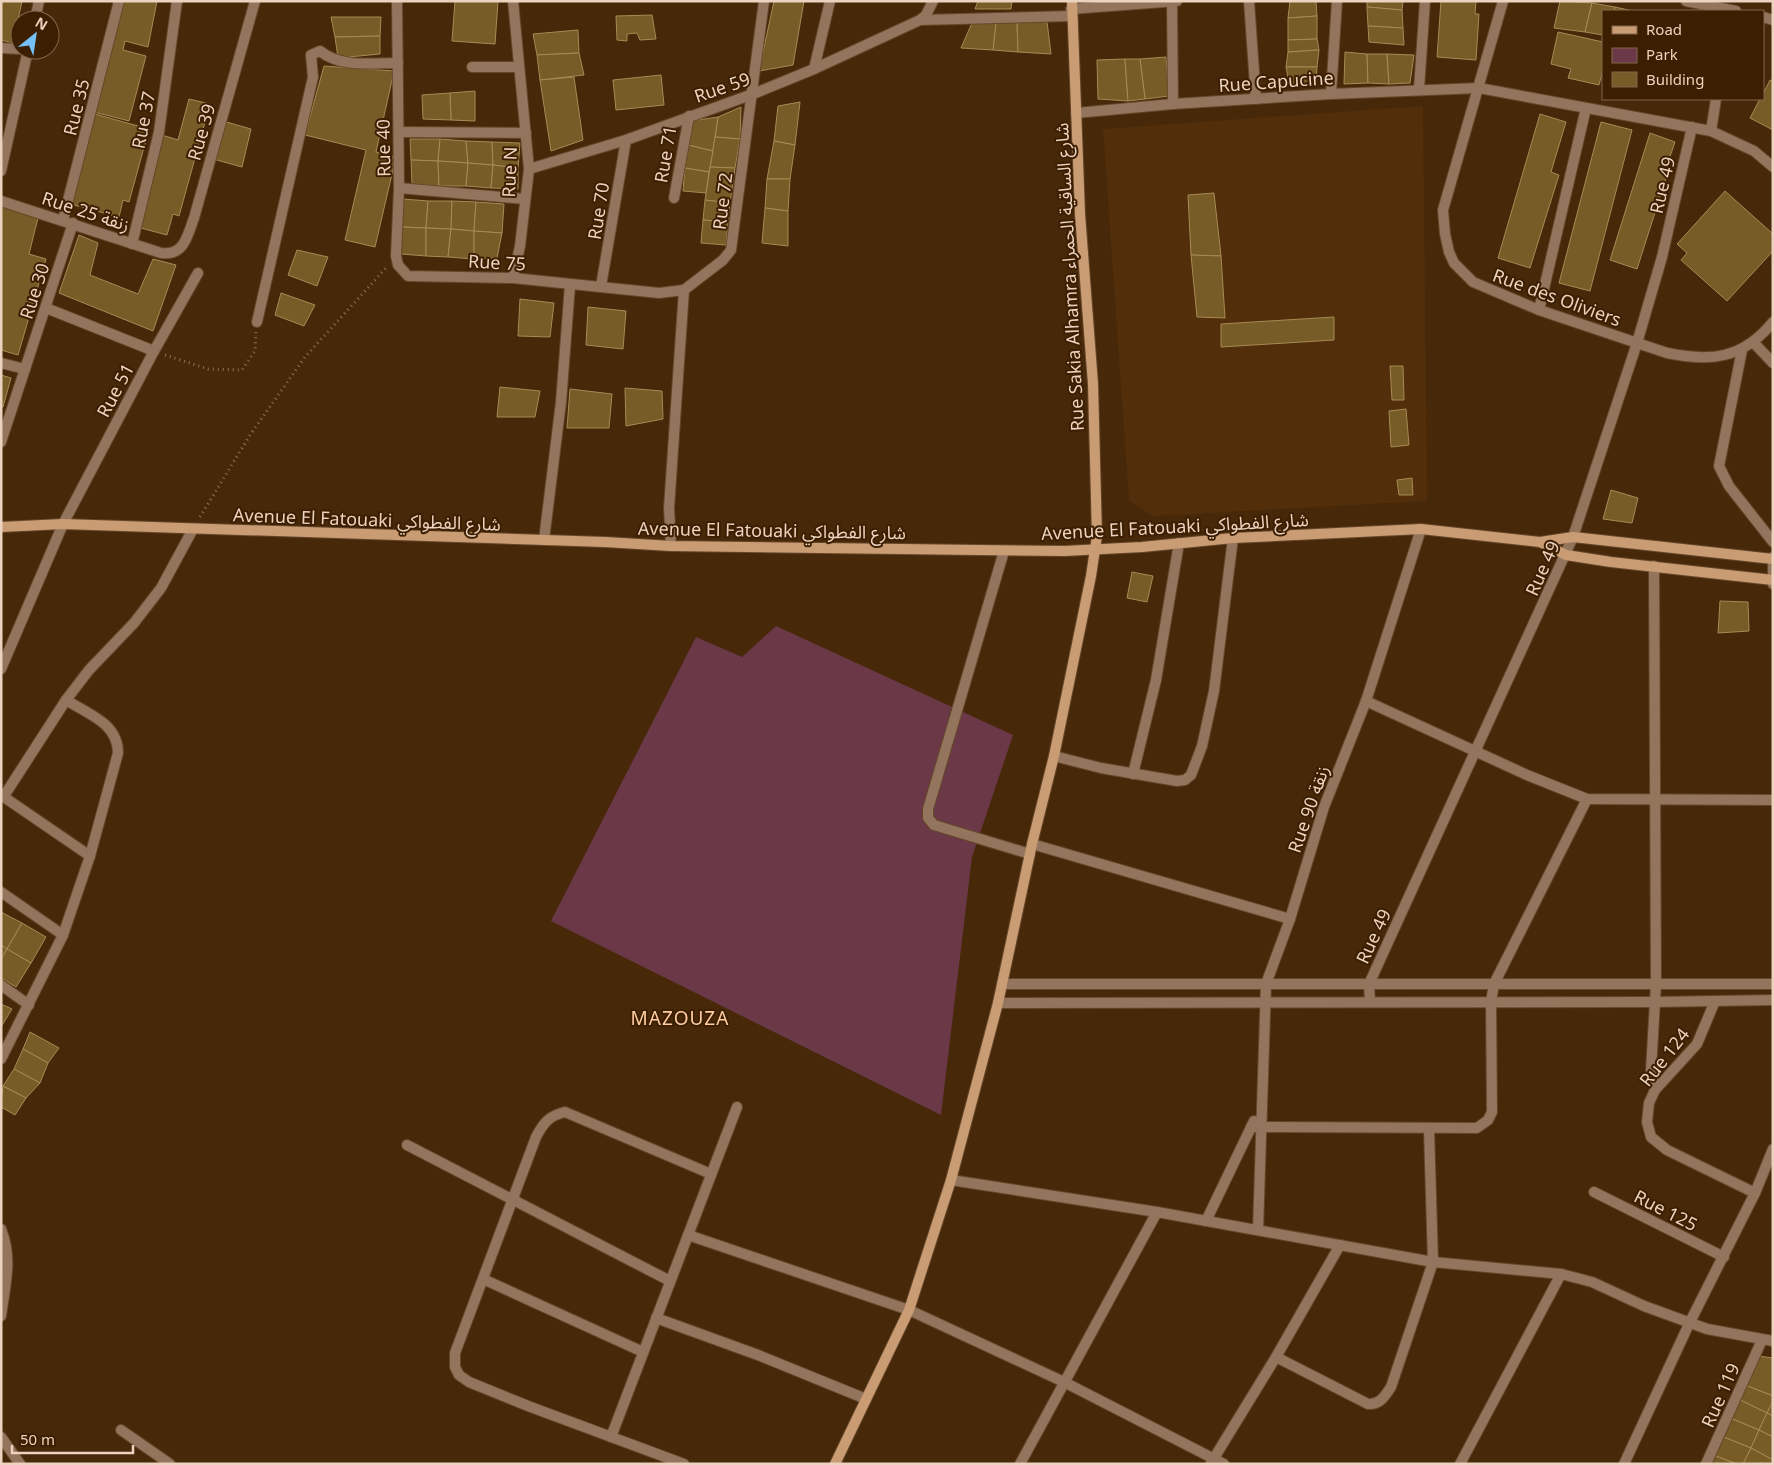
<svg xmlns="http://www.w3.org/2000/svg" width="1774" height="1465" font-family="'Noto Sans','Noto Sans Arabic',sans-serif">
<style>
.built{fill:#522f0a}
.green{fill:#6a3847}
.building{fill:#775c27;stroke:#a78a55}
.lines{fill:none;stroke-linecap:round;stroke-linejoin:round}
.lane-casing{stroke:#65472a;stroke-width:12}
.street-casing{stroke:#65472a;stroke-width:12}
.secondary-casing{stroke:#65472a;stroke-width:12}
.path{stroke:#8e7258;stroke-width:3;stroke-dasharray:1 4;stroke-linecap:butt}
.lane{stroke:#93755d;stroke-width:10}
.street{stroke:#93755d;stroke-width:10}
.secondary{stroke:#ca9c74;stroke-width:10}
.labels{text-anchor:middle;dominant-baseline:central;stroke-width:4;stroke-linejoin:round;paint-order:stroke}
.street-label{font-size:18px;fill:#ecd3bf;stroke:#3c1e00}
.neighbourhood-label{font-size:19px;letter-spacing:1px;fill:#fecca2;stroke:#3c1e00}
</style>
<rect width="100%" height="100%" fill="#472809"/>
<path class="built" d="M1423,106L1427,501L1152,516L1129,500L1103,129Z"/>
<path class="green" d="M776,626L1013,735L972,857L941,1115L551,921L696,637L742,657Z"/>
<g class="building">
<path d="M1,1H22L13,43L1,40Z"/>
<path d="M124,1H157L148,47L125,41L123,50L146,56L129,121L94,112Z"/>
<path d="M455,1H498L495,44L452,41Z"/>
<path d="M774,1H804L793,65L759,71Z"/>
<path d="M978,1H1012L1011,9H975Z"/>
<path d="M1290,1H1316L1317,16L1288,18Z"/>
<path d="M1367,1H1403L1402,10L1367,7Z"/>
<path d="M1441,1H1476L1475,14H1479L1476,60L1437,57Z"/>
<path d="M1560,1L1592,3L1585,32L1554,28Z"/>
<path d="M1592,3L1615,7L1614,11H1603V35L1585,32Z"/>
<path d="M1367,7L1402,10L1403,28L1368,26Z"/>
<path d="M1615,7L1633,11H1614Z"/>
<path d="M652,15L656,39L640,40L637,33L627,34V41L617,40L616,16Z"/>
<path d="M1317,16V39L1288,40V18Z"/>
<path d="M331,17H381L380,36L335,37Z"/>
<path d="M996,22H1017L1018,52L993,50Z"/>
<path d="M996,22L993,50L961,48L972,23Z"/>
<path d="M1017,22H1047L1051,54L1018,52Z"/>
<path d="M1368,26L1403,28L1404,45L1369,42Z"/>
<path d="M578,30L579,53L537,55L533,34Z"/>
<path d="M1558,32L1603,42V70L1599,85L1568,78L1571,69L1551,64Z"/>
<path d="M380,36V54L338,58L335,37Z"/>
<path d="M1317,39L1319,50L1288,52V40Z"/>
<path d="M1319,50L1317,67H1286L1288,52Z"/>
<path d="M1345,52L1367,54L1368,83L1344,84Z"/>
<path d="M579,53L584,75L540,80L537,55Z"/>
<path d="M1367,54H1387L1389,84L1368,83Z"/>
<path d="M1387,54L1414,55L1410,83L1389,84Z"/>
<path d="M1166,57L1169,96L1145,99L1140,59Z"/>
<path d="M1125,59L1128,101L1098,99L1097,60Z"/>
<path d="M1125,59H1140L1145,99L1128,101Z"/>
<path d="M324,66L394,71L376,152L396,157L375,247L345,240L366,150L305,135Z"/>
<path d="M1286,67H1317L1316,84L1289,83Z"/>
<path d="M661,75L664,105L616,110L613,80Z"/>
<path d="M574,77L583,140L551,151L540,80Z"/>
<path d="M1770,80L1773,81V130L1750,118L1760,99H1763V94Z"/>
<path d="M475,91V121L451,120L450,93Z"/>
<path d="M450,93L451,120L423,119L422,95Z"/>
<path d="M189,99L210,104L179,216L173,214L167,235L137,227L162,135L178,140Z"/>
<path d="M800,102L795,145L774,141L778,106Z"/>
<path d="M741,107L740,139L715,137L718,117Z"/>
<path d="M95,114L149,129L129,202L123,200L119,217L70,204Z"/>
<path d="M1540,114L1566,122L1551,172L1559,175L1530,268L1498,258Z"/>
<path d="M718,117L713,151L688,145L691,121Z"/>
<path d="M223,121L251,129L242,167L213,159Z"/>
<path d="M1601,122L1632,130L1590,291L1559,283Z"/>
<path d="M1650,133L1675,142L1664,174L1667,175L1637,269L1610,260Z"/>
<path d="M715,137L740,139L735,168L710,167Z"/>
<path d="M410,139H440L438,161L411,160Z"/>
<path d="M440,139L466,141L468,163L438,161Z"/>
<path d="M466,141L492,142L493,165L468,163Z"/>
<path d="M774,141L795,145L790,179H767Z"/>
<path d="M492,142L520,143L518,168L493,165Z"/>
<path d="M688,145L713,151L709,172L685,168Z"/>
<path d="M411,160L438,161L439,186L412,184Z"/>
<path d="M438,161L468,163L466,186H439Z"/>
<path d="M468,163L493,165L491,188L466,186Z"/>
<path d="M493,165L518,168V189L491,188Z"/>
<path d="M710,167L735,168L730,203L705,200Z"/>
<path d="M685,168L709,172L706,193L683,191Z"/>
<path d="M767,179H790L788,211L765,208Z"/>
<path d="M1725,191L1773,234V251L1727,301L1681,260L1687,253L1677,244Z"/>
<path d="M1214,193L1221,256L1191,255L1188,195Z"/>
<path d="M403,199L428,201L426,228L402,227Z"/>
<path d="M705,200L730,203L728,222L703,220Z"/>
<path d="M428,201H452L451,229L426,228Z"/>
<path d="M452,201L476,202L474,231L451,229Z"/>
<path d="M1,202L38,218L29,254L46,259L18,355L1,350Z"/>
<path d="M476,202L504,204L502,233L474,231Z"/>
<path d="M765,208L788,211V246L762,243Z"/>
<path d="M703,220L728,222L726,245L701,243Z"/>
<path d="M402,227L426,228V256L401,254Z"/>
<path d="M426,228L451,229L448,257L426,256Z"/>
<path d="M451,229L474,231V259L448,257Z"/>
<path d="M474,231L502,233L497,258L474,259Z"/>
<path d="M79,235L98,243L90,275L138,294L153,259L176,265L153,331L59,293Z"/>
<path d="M297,250L328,257L317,286L288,275Z"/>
<path d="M1191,255L1221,256L1225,318L1197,317Z"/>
<path d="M281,293L315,305L304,326L275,315Z"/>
<path d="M520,299L554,303L550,337L518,336Z"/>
<path d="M588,307L626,311L623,349L586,345Z"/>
<path d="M1334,317V340L1221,347V324Z"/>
<path d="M1390,366H1403L1404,400H1392Z"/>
<path d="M1,375L11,378L3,407H1Z"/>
<path d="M500,387L540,391L535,417H497Z"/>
<path d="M625,388L662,391L663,419L626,426Z"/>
<path d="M570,389L612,394L609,428H567Z"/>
<path d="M1406,409L1409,445L1391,447L1389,411Z"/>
<path d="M1412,478L1413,495H1399L1397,480Z"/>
<path d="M1611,490L1638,498L1632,523L1603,519Z"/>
<path d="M1132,572L1153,576L1147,602L1127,598Z"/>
<path d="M1720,601L1748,602L1749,631L1718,633Z"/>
<path d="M1,912L22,923L7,949L1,945Z"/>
<path d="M22,923L46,937L31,963L7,949Z"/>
<path d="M1,945L7,949L1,959Z"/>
<path d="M7,949L31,963L16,987L1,978V959Z"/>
<path d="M1,1004L12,1009L1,1027Z"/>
<path d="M30,1032L59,1048L48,1063L23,1049Z"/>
<path d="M23,1049L48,1063L40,1083L14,1069Z"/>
<path d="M14,1069L40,1083L26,1098L3,1086Z"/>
<path d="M3,1086L26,1098L15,1115L1,1107Z"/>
<path d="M1758,1356L1773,1358V1396L1745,1385Z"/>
<path d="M1745,1385L1773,1396V1401L1767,1413L1738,1399Z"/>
<path d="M1738,1399L1767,1413L1759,1430L1730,1418Z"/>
<path d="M1773,1401V1416L1767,1413Z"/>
<path d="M1767,1413L1773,1416V1437L1759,1430Z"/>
<path d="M1730,1418L1759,1430L1751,1448L1721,1436Z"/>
<path d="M1759,1430L1773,1437V1460L1751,1448Z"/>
<path d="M1721,1436L1751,1448L1743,1464H1737L1713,1455Z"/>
<path d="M1751,1448L1773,1460V1464H1743Z"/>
<path d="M1713,1455L1737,1464H1709Z"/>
</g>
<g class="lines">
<defs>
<g id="lane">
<path d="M1,1229C13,1259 5,1285 1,1316"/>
<path d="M1,1437L20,1464"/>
</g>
<g id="street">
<path d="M397,1L399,188L396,256L398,265L408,276L513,278L659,293L684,290"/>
<path d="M1172,1L1173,104"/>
<path d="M1249,1L1256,99"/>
<path d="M1503,1L1443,210L1445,234L1449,252L1454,263L1473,282L1539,310L1667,353C1711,362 1743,359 1773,322"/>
<path d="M1686,1L1736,11"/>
<path d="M1071,9L1177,1"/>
<path d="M1763,17L1773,20"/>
<path d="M35,20L39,1"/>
<path d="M920,20L1071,16"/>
<path d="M1,48L20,49"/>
<path d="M472,67H518"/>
<path d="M814,69L830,1"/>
<path d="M1419,89L1425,1"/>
<path d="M1331,94L1337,1"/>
<path d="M1076,113L1173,104L1331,94L1479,88L1711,131L1754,151L1773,167"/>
<path d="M1711,131L1716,99"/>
<path d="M399,132L526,133"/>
<path d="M529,169L626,140L753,94L814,69L920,20L926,15L933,1"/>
<path d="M1,171L28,50"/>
<path d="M399,188L525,199"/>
<path d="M674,198L689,116"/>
<path d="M1,201L161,253C184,256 187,237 194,218L255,1"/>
<path d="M63,220L119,1"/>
<path d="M132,244L159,132L177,1"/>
<path d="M513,278L520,246L529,169L513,1"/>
<path d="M601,286L626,140"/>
<path d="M684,290L723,260L731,250L764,1"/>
<path d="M46,308L154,351"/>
<path d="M1539,310L1586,108"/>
<path d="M257,322L313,77L311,55L320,51C341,68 371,63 398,63"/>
<path d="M1754,343L1773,363"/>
<path d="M1742,350L1719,466L1729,486L1773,542"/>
<path d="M1,363L25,369"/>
<path d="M1,442L73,223"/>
<path d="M544,540L561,402L570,285"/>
<path d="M671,546L669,508L684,290"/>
<path d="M1004,551L928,809V818L934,825L1030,854"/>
<path d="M1773,557V584"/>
<path d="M1654,566L1656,984L1651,1070L1655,1090"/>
<path d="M1,669L63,524L154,351L198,273"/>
<path d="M1366,701L1527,775L1587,799L1773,800"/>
<path d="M1054,756L1101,768L1177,781L1185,780L1191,775L1202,746L1214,691L1233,538"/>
<path d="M1133,774L1156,680L1179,543"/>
<path d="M1,795L90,856"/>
<path d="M4,796L66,700L89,670L134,623L161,588L193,529"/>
<path d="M1032,844L1290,919"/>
<path d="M1,892L63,935"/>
<path d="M1002,984H1773"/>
<path d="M1,985L29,1005"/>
<path d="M1715,1001L1697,1044L1655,1090L1649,1103L1647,1122L1651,1137L1667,1150L1755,1193"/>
<path d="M1370,1002L1369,984L1573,537L1637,343L1662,257L1692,127"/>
<path d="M998,1003L1655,1002L1773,1000"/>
<path d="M1,1059L63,935L90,856L118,753C118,723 88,714 66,700"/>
<path d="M1251,1127L1477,1128L1488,1120L1492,1112L1491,1002L1494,984L1587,799"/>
<path d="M407,1145L670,1281"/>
<path d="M951,1180L1157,1212L1433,1262L1561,1274L1592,1282L1644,1306L1707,1329L1773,1341"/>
<path d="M1594,1192L1724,1257"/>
<path d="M1206,1221L1254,1121"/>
<path d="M1258,1230L1266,984L1290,919L1324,807L1366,701L1421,529"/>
<path d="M688,1235L909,1310L1064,1382L1224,1464"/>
<path d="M483,1279L643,1352"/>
<path d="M656,1318L758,1355L866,1399"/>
<path d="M1276,1357L1368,1404C1380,1405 1385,1396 1391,1387L1433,1262L1429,1130"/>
<path d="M121,1430L170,1464"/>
<path d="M611,1437L737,1107"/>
<path d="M1211,1463L1276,1357L1340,1245"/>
<path d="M684,1464L528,1406L469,1382L459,1375L455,1367V1353L536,1137C544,1122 549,1116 565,1112L711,1174"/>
<path d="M1020,1464L1157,1212"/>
<path d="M1460,1464L1561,1274"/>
<path d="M1624,1464L1689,1324L1755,1193L1773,1149"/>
<path d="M1706,1464L1762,1340"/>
</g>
<g id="secondary">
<path d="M1,527L63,524L605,542L671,546L1064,551L1142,547L1233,538L1421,529L1540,542L1573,537L1773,559"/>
<path d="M1540,542L1566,555L1611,562L1773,580"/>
<path d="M835,1464L909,1310L951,1180L998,1003L1032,844L1054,756L1091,576L1097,536L1093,384L1080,214L1072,1"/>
</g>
</defs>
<use href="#lane" class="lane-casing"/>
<use href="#street" class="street-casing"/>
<use href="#secondary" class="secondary-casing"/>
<g class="path">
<path d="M165,355L208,369L242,370L255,351L256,332"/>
<path d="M200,517L250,435L305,357L386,268"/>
</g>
<use href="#lane" class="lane"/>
<use href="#street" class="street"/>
<use href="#secondary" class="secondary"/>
</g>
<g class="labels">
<g class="street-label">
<text transform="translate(1276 81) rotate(-4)">Rue Capucine</text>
<text transform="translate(722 87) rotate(-19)">Rue 59</text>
<text transform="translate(76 107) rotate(-76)">Rue 35</text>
<text transform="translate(143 120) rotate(-79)">Rue 37</text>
<text transform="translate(201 132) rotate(-74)">Rue 39</text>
<text transform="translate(383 148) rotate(-91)">Rue 40</text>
<text transform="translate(665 154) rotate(-80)">Rue 71</text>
<text transform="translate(509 172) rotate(-88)">Rue N</text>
<text transform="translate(1662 185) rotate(-77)">Rue 49</text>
<text transform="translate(722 201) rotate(-83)">Rue 72</text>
<text transform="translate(86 211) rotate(18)">Rue 25 زنقة</text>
<text transform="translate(598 211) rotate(-81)">Rue 70</text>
<text transform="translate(497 262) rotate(3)">Rue 75</text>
<text transform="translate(1069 277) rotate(-93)">Rue Sakia Alhamra شارع الساقية الحمراء</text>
<text transform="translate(34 291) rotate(-72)">Rue 30</text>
<text transform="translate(1557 297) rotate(20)">Rue des Oliviers</text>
<text transform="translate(115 390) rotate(-62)">Rue 51</text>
<text transform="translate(367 519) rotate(2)">Avenue El Fatouaki شارع الفطواكي</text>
<text transform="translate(1175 526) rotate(-3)">Avenue El Fatouaki شارع الفطواكي</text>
<text transform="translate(772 530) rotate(1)">Avenue El Fatouaki شارع الفطواكي</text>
<text transform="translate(1542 568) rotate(-66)">Rue 49</text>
<text transform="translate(1308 809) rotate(-71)">Rue 90 زنقة</text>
<text transform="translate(1373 936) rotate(-65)">Rue 49</text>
<text transform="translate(1664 1057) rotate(-52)">Rue 124</text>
<text transform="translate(1666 1210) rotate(27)">Rue 125</text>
<text transform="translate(1720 1395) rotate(-66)">Rue 119</text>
</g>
<g class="neighbourhood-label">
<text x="680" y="1018">MAZOUZA</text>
</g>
</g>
<rect width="1774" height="1465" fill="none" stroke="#ecd3bf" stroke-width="5"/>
<rect x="1602" y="10" width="162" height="90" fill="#3c1e00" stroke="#82664c"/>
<rect x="1612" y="26" width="25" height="8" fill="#ca9c74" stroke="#82664c"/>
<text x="1646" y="35" font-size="15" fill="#ecd3bf">Road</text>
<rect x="1612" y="48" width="25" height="15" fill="#6a3847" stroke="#82664c"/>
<text x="1646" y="60" font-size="15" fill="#ecd3bf">Park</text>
<rect x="1612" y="72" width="25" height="15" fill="#775c27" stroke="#82664c"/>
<text x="1646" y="85" font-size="15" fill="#ecd3bf">Building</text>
<g transform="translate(35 35) rotate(30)"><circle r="24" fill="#3c1e00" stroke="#82664c"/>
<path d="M0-4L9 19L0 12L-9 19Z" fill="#75c0f6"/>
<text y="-8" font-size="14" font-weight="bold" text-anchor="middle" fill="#ecd3bf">N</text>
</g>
<path d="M12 1445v8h121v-8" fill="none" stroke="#ecd3bf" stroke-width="2.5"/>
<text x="20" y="1445" font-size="15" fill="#ecd3bf" stroke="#3c1e00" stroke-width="4" paint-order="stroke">50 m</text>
</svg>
